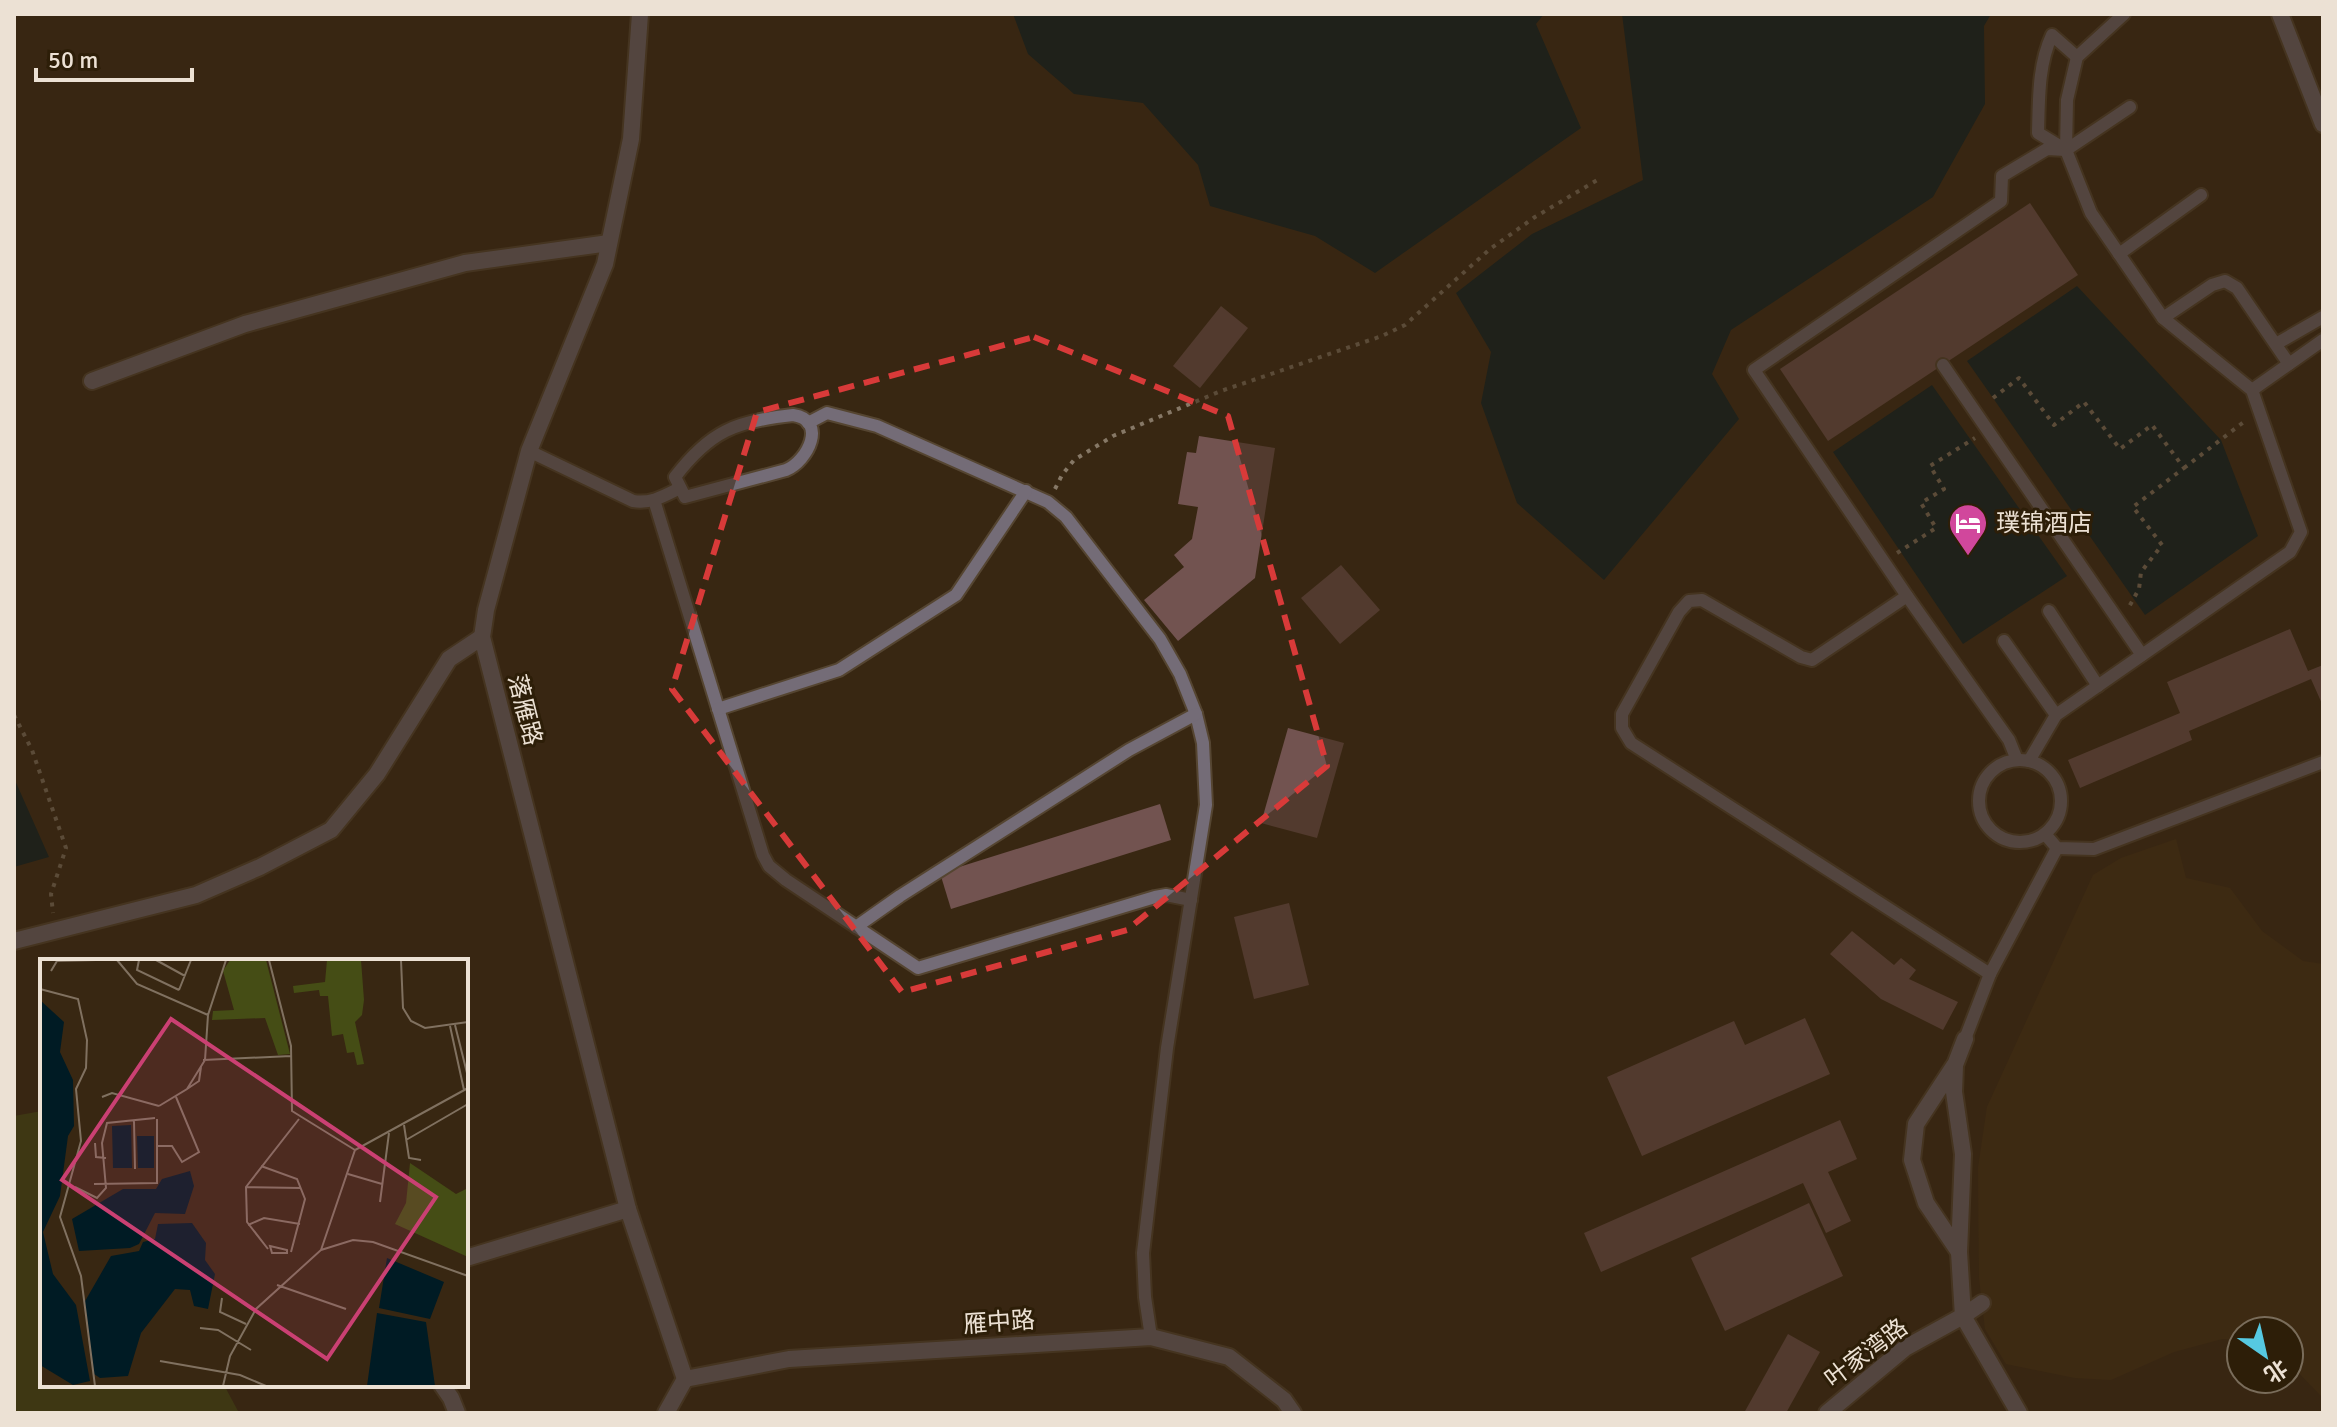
<svg xmlns="http://www.w3.org/2000/svg" width="2337" height="1427" font-family="Signika,'Noto Sans SC',sans-serif">
<style>
.built{fill:#442f13}
.green{fill:#454d15}
.water{fill:#001b24}
.building{fill:#725350}
.lines{fill:none;stroke-linecap:round;stroke-linejoin:round}
.service-casing{stroke:#554531;stroke-width:16}
.minor-casing{stroke:#554531;stroke-width:20}
.tertiary-casing{stroke:#554531;stroke-width:20}
.path{stroke:#867866;stroke-width:4;stroke-dasharray:4 6;stroke-linecap:butt}
.service{stroke:#746c77;stroke-width:12}
.minor{stroke:#746c77;stroke-width:16}
.tertiary{stroke:#746c77;stroke-width:16}
.marked{fill:none;stroke:#d83a39;stroke-width:6;stroke-dasharray:16 10;stroke-linejoin:round}
.labels{text-anchor:middle;dominant-baseline:central;stroke-width:6;stroke-linejoin:round;paint-order:stroke}
.poi-label{font-size:24px;fill:#ece1d4;stroke:#2d1e08;text-anchor:start}
.street-label{font-size:24px;fill:#ece1d4;stroke:#2d1e08}
.inset-road{fill:none;stroke:#807160;stroke-width:2}
.view{fill:#ca4073;fill-opacity:0.15;stroke:#ca4073;stroke-width:4}
.inset-edge{fill:none;stroke:#ece1d4;stroke-width:4}
</style>
<rect width="100%" height="100%" fill="#382712"/>
<path class="built" d="M2176,839L2186,878L2230,888L2262,931L2303,961L2323,964V1398L2289,1363V1331H2241V1340L2222,1339L2174,1352L2111,1380L2075,1378L2006,1364L1985,1329L1979,1278L1978,1168L1987,1107L2093,875L2121,858Z"/>
<path class="green" d="M42,1111V1385H224L239,1413H14V1116Z"/>
<g class="water">
<path d="M1013,14H1544L1536,24L1581,128L1375,273L1315,236L1210,206L1198,165L1143,103L1074,94L1028,54Z"/>
<path d="M1622,14H1991L1984,26L1985,104L1933,197L1731,330L1712,374L1739,419L1604,580L1517,503L1481,403L1491,352L1456,293L1532,234L1643,180Z"/>
<path d="M2077,286L2221,440L2258,536L2145,615L1967,361Z"/>
<path d="M1932,385L2067,576L1963,644L1833,452Z"/>
<path d="M14,778L49,857L14,867Z"/>
</g>
<g class="building">
<path d="M2030,203L2078,275L1828,441L1780,369Z"/>
<path d="M1221,306L1248,328L1200,388L1173,366Z"/>
<path d="M1199,436L1275,448L1255,578L1178,641L1144,600L1184,567L1174,555L1192,539L1198,507L1178,504L1187,452L1196,453Z"/>
<path d="M1341,565L1380,610L1340,644L1301,598Z"/>
<path d="M2290,629L2308,671L2323,665V706L2311,679L2189,731L2192,740L2080,788L2068,760L2180,713L2167,682Z"/>
<path d="M1288,728L1344,743L1317,838L1261,823Z"/>
<path d="M1160,804L1171,840L951,909L940,873Z"/>
<path d="M1289,903L1309,985L1254,999L1234,917Z"/>
<path d="M1852,931L1894,965L1901,958L1916,970L1909,979L1958,1002L1943,1030L1881,999L1830,954Z"/>
<path d="M1805,1018L1830,1074L1642,1156L1607,1077L1734,1021L1745,1045Z"/>
<path d="M1840,1120L1857,1159L1828,1172L1851,1221L1826,1233L1803,1183L1601,1272L1584,1233Z"/>
<path d="M1809,1203L1843,1276L1725,1331L1691,1258Z"/>
<path d="M1788,1334L1820,1352L1786,1413H1744Z"/>
</g>
<g class="lines">
<defs>
<g id="service">
<path d="M2066,150L2067,100L2077,57L2124,14"/>
<path d="M2119,254L2201,195"/>
<path d="M2163,318L2212,285L2225,281L2237,288L2289,364"/>
<path d="M2276,344L2323,317"/>
<path d="M1943,365L2142,655"/>
<path d="M2252,390L2323,340"/>
<path d="M793,415C828,420 808,461 786,470L685,497L675,477C710,431 736,421 793,415Z"/>
<path d="M808,423L827,413L877,426L1048,502L1066,517L1160,639L1180,674L1196,714L1203,743L1206,805L1167,1048L1143,1253L1145,1297L1151,1337"/>
<path d="M529,451L633,501C651,504 664,496 680,488"/>
<path d="M654,500L763,855L769,866L786,880L918,968L1155,897L1166,895L1191,900"/>
<path d="M1907,596L1812,660L1801,657L1702,600L1689,601L1679,612L1622,714V728L1631,743L1990,974"/>
<path d="M2049,611L2098,686"/>
<path d="M2004,641L2056,715"/>
<path d="M718,709L839,670L956,595L1026,491"/>
<path d="M2017,760L2009,740L1907,596L1754,370L2001,201L2002,176L2047,149L2066,150L2130,107"/>
<circle cx="2020" cy="801" r="41"/>
<path d="M2029,761L2056,715L2290,552L2301,532L2252,390L2163,318L2091,213L2066,150L2038,133C2039,99 2038,65 2052,35L2077,57"/>
<path d="M2045,834L2057,848L2094,849L2323,762"/>
<path d="M856,927L900,896L1129,750L1196,714"/>
<path d="M1965,1039L1990,974L2057,848"/>
</g>
<g id="minor">
<path d="M2280,14L2323,124"/>
<path d="M92,381L245,324L465,263L609,243"/>
<path d="M14,941L196,895L260,867L331,830L377,774L449,659L482,637"/>
<path d="M1965,1039L1955,1065L1954,1092L1963,1154L1959,1252L1963,1316L2019,1413"/>
<path d="M1954,1066L1916,1124L1912,1160L1926,1203L1959,1252"/>
<path d="M466,1258L628,1209"/>
<path d="M685,1379L789,1359L1151,1337L1229,1357L1284,1400L1293,1413"/>
<path d="M442,1385L451,1398L457,1413"/>
<path d="M1827,1413L1905,1348L1963,1316L1982,1303"/>
</g>
<path id="tertiary" d="M640,14L631,139L605,264L529,451L486,610L482,637L628,1209L685,1379L666,1413"/>
</defs>
<use href="#service" class="service-casing"/>
<use href="#minor" class="minor-casing"/>
<use href="#tertiary" class="tertiary-casing"/>
<g class="path">
<path d="M1993,398L2019,378L2054,425L2084,402L2120,449L2152,425L2184,468L2133,507L2162,545L2141,572L2139,589L2129,607"/>
<path d="M2184,468L2245,421"/>
<path d="M1055,489L1062,475L1074,460L1113,436L1221,391L1382,336L1405,325L1490,249L1535,217L1599,179"/>
<path d="M1897,553L1936,528L1921,503L1944,489L1930,466L1975,438"/>
<path d="M14,715L32,750L66,848L51,894L53,913"/>
</g>
<use href="#service" class="service"/>
<use href="#minor" class="minor"/>
<use href="#tertiary" class="tertiary"/>
</g>
<path d="M0 0H2337V1427H0ZM1034,337L1228,416L1327,766L1127,930L902,992L672,689L757,412Z" fill="#382712" fill-opacity=".55" fill-rule="evenodd"/>
<path class="marked" d="M1034,337L1228,416L1327,766L1127,930L902,992L672,689L757,412Z"/>
<defs>
<symbol id="hotel-pin" viewBox="-11 -11 22 30"><path d="M0 17L-7.5 6A9.5 9.5 0 1 1 7.5 6Z" fill="#d1479c" stroke="#2d1e08"/><path d="M-6-4.5h1.5V1H6V5H4.5V3h-9V5H-6ZM-4 0a1.8 1.8 0 1 1 3.6 0ZM.5 0V-2.5h3Q6-2.5 6 0Z" fill="#fff"/></symbol>
</defs>
<g fill-rule="evenodd">
<use href="#hotel-pin" x="1946" y="501" width="44" height="60"/>
</g>
<g class="labels">
<g class="poi-label">
<text x="1996" y="523">璞锦酒店</text>
</g>
<g class="street-label">
<text transform="translate(525 710) rotate(76)">落雁路</text>
<text transform="translate(999 1322) rotate(-4)">雁中路</text>
<text transform="translate(1866 1353) rotate(-37)">叶家湾路</text>
</g>
</g>
<g transform="translate(40 959)">
<rect width="428" height="428" fill="#382712"/>
<path d="M190,1H226L250,95L238,96L225,59L172,61L173,52L194,51L183,12ZM287,1H321L324,41L322,56L315,63L324,105L317,106L314,93L307,94L303,75L292,77L288,37H280L279,31L254,34L253,27L285,23ZM370,204L416,235L428,229V298L355,265L366,244Z" fill="#454d15"/>
<path d="M0,41L24,63L20,93L33,121L34,167L28,177L20,237L3,273L13,315L36,346L50,422L33,426L0,406ZM91,166L92,209H73L72,167ZM97,177H114V209H98ZM150,212L154,227L145,255L115,254L99,285L90,289L39,292L32,260L83,230H116L122,220ZM152,264L166,284L165,301L175,315L168,350L154,347L150,331L135,330L101,374L88,417L60,419L54,415L44,344L71,297L99,292L103,283L115,280L118,265ZM347,299L404,323L390,360L339,349ZM337,354L386,363L395,427H327Z" fill="#001b24"/>
<path class="inset-road" d="M77,1L97,25L168,56M99,1L97,11L139,31M116,1L145,17M229,1L251,87L252,152L315,191M361,1L363,49L371,62L385,69L428,63M11,12L17,2L56,1M0,30L38,40L47,81L46,109L36,130L41,182L20,258L41,317L55,427M139,31L151,1M415,66L428,118M410,67L424,131M163,101L251,97M147,130L159,122L161,108M62,138L72,134L119,147M119,147L147,130L165,101L168,56L186,1M94,162L95,210M364,166L369,199L381,201M366,181L428,145M55,184L56,198L66,199M116,187H132L142,203L159,193L136,138M221,207L257,220L265,240L251,293M308,215L342,225M54,225L117,224V160M35,228L57,239L66,229L62,184L67,164L115,159M206,228L261,229M340,243L349,174M208,266L224,259L260,265M230,287L247,291V294H232ZM228,290L207,263L206,228L259,160M281,291L313,281L333,283L428,317M237,326L306,350M182,339L180,353L206,365M160,369L178,371L211,391M120,402L200,416L226,427M183,427L190,397L216,350L281,291L315,191L428,129"/>
<path class="view" d="M131,60L396,238L287,400L22,221Z"/>
<rect width="428" height="428" class="inset-edge"/>
</g>
<rect width="2337" height="1427" fill="none" stroke="#ece1d4" stroke-width="32"/>
<g transform="translate(2265 1355) rotate(146)"><circle r="38" fill="#2d1e08" stroke="#796c5a" stroke-width="2"/>
<path d="M0-6L14 30L0 20L-14 30Z" fill="#56c9e1"/>
<text y="-12" font-size="22" font-weight="bold" text-anchor="middle" fill="#ece1d4">北</text>
</g>
<path d="M36 68v12h156v-12" fill="none" stroke="#ece1d4" stroke-width="4"/>
<text x="48" y="68" font-size="24" fill="#ece1d4" stroke="#2d1e08" stroke-width="6" paint-order="stroke">50 m</text>
</svg>
